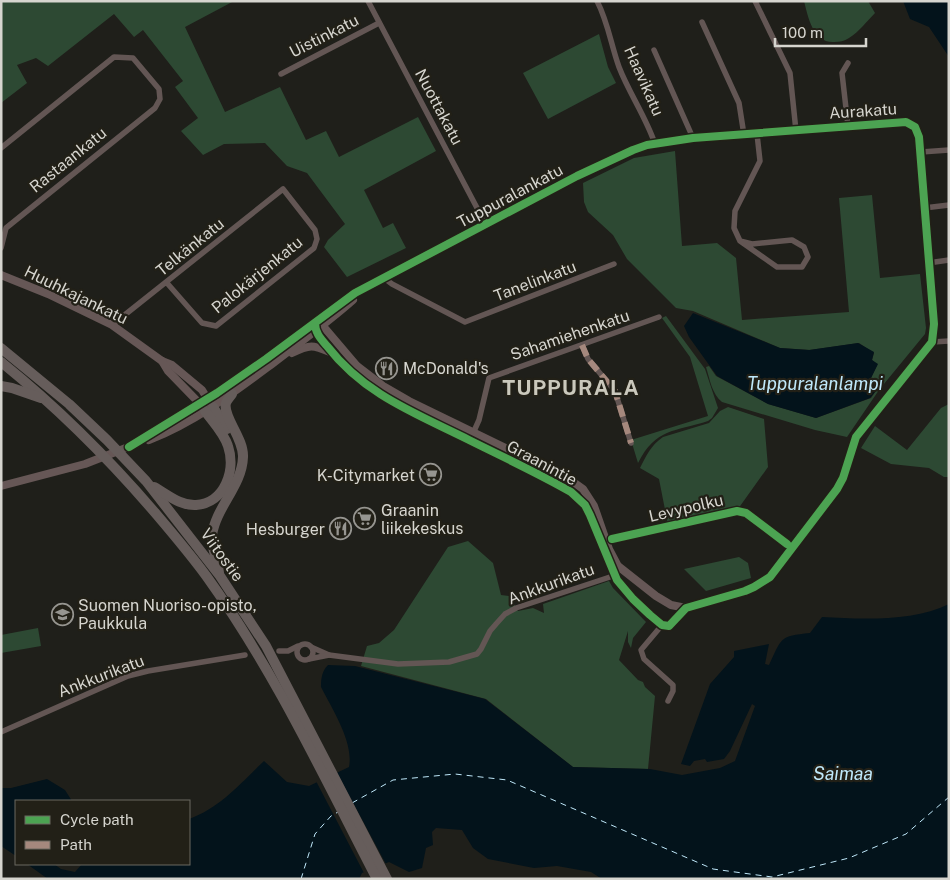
<svg xmlns="http://www.w3.org/2000/svg" width="950" height="880" font-family="'Public Sans',sans-serif">
<style>
.green{fill:#2d4933}
.water{fill:#03131b}
.pier{fill:#1f1f1a}
.lines{fill:none;stroke-linecap:round;stroke-linejoin:round}
.ferry{stroke:#bfe8fa;stroke-width:1;stroke-dasharray:6 5;stroke-linecap:butt}
.street{stroke:#635654;stroke-width:5.5}
.secondary{stroke:#665756;stroke-width:8}
.highway{stroke:#665d5b;stroke-width:10}
.quiet{stroke:#a5887d;stroke-width:6;stroke-dasharray:12 6;stroke-linecap:butt}
.cycleway-casing{stroke:#222017;stroke-width:11}
.cycleway{stroke:#4ca352;stroke-width:8}
.labels{text-anchor:middle;dominant-baseline:central;stroke-width:4.5;stroke-linejoin:round;paint-order:stroke}
.street-label{font-size:16px;fill:#d6d5cf;stroke:#222017}
.poi-label{font-size:16px;fill:#d6d5cf;stroke:#222017;text-anchor:start}
.water-label{font-size:18px;font-style:italic;fill:#bfe8fa;stroke:#222017}
.district-label{font-size:21px;font-weight:bold;letter-spacing:1px;fill:#cac8bc;stroke:#222017}
</style>
<rect width="100%" height="100%" fill="#1f1f1a"/>
<g class="green">
<path d="M1,1H234L185,27L225,112L280,87L306,140L326,131L339,157L418,117L436,151L364,190L383,228L393,223L406,248L347,277L324,247L328,240L345,224L307,173L287,166L265,143L224,144L203,155L181,131L198,118L175,87L183,81L143,30L134,37L114,14L48,66L36,58L17,65L27,83L1,103Z"/>
<path d="M804,1H868L875,13C867,21 859,32 849,38C844,41 840,42 834,42C813,43 808,17 804,1Z"/>
<path d="M599,34L608,67L616,83L548,119L523,73Z"/>
<path d="M675,151L682,246L717,243L736,258L742,320L849,312L839,198L872,195L880,278L920,274L926,328L925,334L879,390L847,437L815,430L722,402C712,394 710,380 706,367L709,366L716,376L768,404L816,418L871,398L878,388L871,378L877,365L872,360L874,353L859,343L810,350L780,348L693,311L676,308L627,259L613,235L588,212L584,202L583,183L634,158Z"/>
<path d="M666,316L705,369L718,408L712,418L708,421C674,432 656,428 638,463L631,440L708,416L690,357L662,318Z"/>
<path d="M949,404V477H944L929,468L891,464L861,448L875,426L907,450L941,408Z"/>
<path d="M728,407L764,419L768,467L738,509L668,525L659,479L640,468C646,456 651,445 663,437L709,423L720,411Z"/>
<path d="M468,541L493,563L501,595L509,596L518,611L533,608L544,613L543,604L609,581L613,588L646,622L633,638L631,648L628,642V631L619,660L638,680L643,682L645,687L655,696L648,769L573,767L486,699L361,666L367,646L379,643L394,630L448,547Z"/>
<path d="M739,557L748,563L751,578L706,591L684,569Z"/>
<path d="M38,628L41,646L1,653V635Z"/>
</g>
<g class="water">
<path d="M903,1H949V57L929,27L910,19Z"/>
<path d="M693,313L780,348L809,350L858,343L874,352L872,360L878,364L871,378L878,388L870,398L816,418L768,404L717,376L689,337L684,326Z"/>
<path d="M949,604V879H602L591,872L557,866L534,868L488,859L473,848L462,830L436,828L432,832L433,845L426,848L422,868L409,872L389,862L362,873L359,879H48L27,864H54L61,869L75,872L82,864H189V819C220,808 241,783 264,761L287,782L309,786L349,767C354,742 332,709 321,687C321,678 322,671 328,665L355,666L485,699L573,767L650,769L682,775L720,768L735,761L755,706L752,704L730,751L724,759L707,762L705,759L694,761L690,766L681,764L710,684L734,657V651L769,644L765,664L769,665C782,638 779,636 810,633L822,617C861,619 913,622 949,604Z"/>
<path d="M47,779L65,790L72,801H16V856L1,846V788H11Z"/>
</g>
<path class="pier" d="M336,771L387,866L365,875L316,781Z"/>
<g class="lines">
<g class="ferry">
<path d="M352,803L393,780L455,774L507,780L713,869L772,877L849,858L906,834L949,797"/>
<path d="M301,879L315,834L331,816L338,812"/>
</g>
<g class="street">
<path d="M368,1L486,225"/>
<path d="M597,1C608,22 611,45 619,67C629,93 646,117 655,144"/>
<path d="M755,1L790,73L796,131"/>
<path d="M702,22L739,103L744,135"/>
<path d="M654,50L693,138"/>
<path d="M281,74L379,23"/>
<path d="M848,126L842,73L848,63"/>
<path d="M1,148L114,57L133,58L159,89L160,99L155,108L6,228L1,248"/>
<path d="M921,152L949,150"/>
<path d="M924,208L949,205"/>
<path d="M740,241L752,244L792,240L804,247L808,257L802,267H777L740,241L734,228L735,211L760,161L757,134"/>
<path d="M928,263L949,260"/>
<path d="M384,278L392,284L465,322L614,264"/>
<path d="M112,325L283,189L315,230L317,239L314,248L216,326L202,323L167,283"/>
<path d="M932,342L949,341"/>
<path d="M582,345L588,359L615,391L631,443"/>
<path d="M470,440L479,420L489,378L659,317"/>
<path d="M662,625L641,650L644,659L673,685V691L668,701"/>
<circle cx="305" cy="652" r="8"/>
<path d="M311,647L329,655L398,664L449,662L477,654L481,649L490,631L496,624L505,614L516,608L610,577L621,569"/>
<path d="M279,651H288L298,646"/>
<path d="M309,659L329,655"/>
<path d="M1,732L128,676L148,671L245,655"/>
</g>
<g class="secondary">
<path d="M1,275L48,294L112,325L162,361L172,365L202,390L210,403"/>
<path d="M315,323L323,326L357,366L383,386L409,401L569,479L583,489L594,506L609,549L618,566L656,596L671,605L686,608"/>
<path d="M292,353C310,344 313,345 330,352"/>
<path d="M162,361L168,371L202,406"/>
<path d="M149,440C195,422 233,393 272,364C299,343 327,323 353,300"/>
<path d="M132,446L217,393L266,359L355,293L577,176L633,150L647,145L693,138L906,122L915,127L919,137L934,324L932,342L856,437L843,478L837,489L770,577L754,587L745,591L686,608L669,626L662,625L650,615L633,599L617,580L590,515L585,505L571,492C538,473 503,457 469,440C415,413 365,395 327,346C321,339 315,333 315,323"/>
<path d="M1,486L85,464L136,444"/>
</g>
<g class="highway">
<path d="M1,348L69,404L107,440L146,481L220,576L266,646L387,879"/>
<path d="M1,362C58,408 109,459 157,515C174,535 191,555 207,577C274,670 324,777 377,879"/>
<path d="M1,386L12,388L41,398"/>
<path d="M213,407L227,429"/>
<path d="M154,487C167,494 180,506 196,505C225,503 236,470 228,446C224,433 213,422 205,411"/>
<path d="M219,573C218,560 211,549 212,535C216,507 242,486 243,457C244,438 222,416 226,403C227,400 230,397 232,394"/>
</g>
<path class="quiet" d="M582,345L588,359L615,391L631,443"/>
<defs>
<g id="cycleway">
<path d="M129,447L217,393L266,359L355,293L577,176L633,150L647,145L693,138L906,122L915,127L919,137L934,324L932,342L856,437L843,478L837,489L770,577L754,587L745,591L686,608L669,626L662,625L650,615L633,599L617,580L590,515L585,505L571,492C538,473 503,457 469,440C415,413 365,395 327,346C321,339 315,333 315,323"/>
<path d="M612,539L737,511L746,513L787,544"/>
</g>
</defs>
<use href="#cycleway" class="cycleway-casing"/>
<use href="#cycleway" class="cycleway"/>
</g>
<defs>
<symbol id="restaurant-ring" viewBox="-11 -11 22 22"><circle r="9.5" fill="#222017" stroke="#969590" stroke-width="1.5"/><path d="M-5-6h1v4h1v-4h1v4h1v-4h1v5L-1.5 .5V6h-2V.5L-5-1ZM5-6V6H3V1.5H1.5Q1.5-4 5-6Z" fill="#969590"/></symbol>
<symbol id="supermarket-ring" viewBox="-11 -11 22 22"><circle r="9.5" fill="#222017" stroke="#969590" stroke-width="1.5"/><path d="M-6-5.5h2.5l.6 2H6L4.5 2H-2.5L-4.4-4H-6ZM-1.5 3.2a1.3 1.3 0 1 0 .1 0ZM3 3.2a1.3 1.3 0 1 0 .1 0Z" fill="#969590"/></symbol>
<symbol id="school-ring" viewBox="-11 -11 22 22"><circle r="9.5" fill="#222017" stroke="#969590" stroke-width="1.5"/><path d="M0-5L7-2L0 1L-7-2ZM-4 1L0 2.5L4 1V4Q0 6-4 4Z" fill="#969590"/></symbol>
</defs>
<g fill-rule="evenodd">
<use href="#restaurant-ring" x="374" y="356" width="25" height="25"/>
<use href="#supermarket-ring" x="418" y="462" width="25" height="25"/>
<use href="#supermarket-ring" x="352" y="506" width="25" height="25"/>
<use href="#restaurant-ring" x="328" y="516" width="25" height="25"/>
<use href="#school-ring" x="50" y="602" width="25" height="25"/>
</g>
<g class="labels">
<g class="street-label">
<text transform="translate(324 36) rotate(-27)">Uistinkatu</text>
<text transform="translate(644 81) rotate(66)">Haavikatu</text>
<text transform="translate(439 107) rotate(62)">Nuottakatu</text>
<text transform="translate(863 111) rotate(-4)">Aurakatu</text>
<text transform="translate(68 160) rotate(-39)">Rastaankatu</text>
<text transform="translate(510 196) rotate(-28)">Tuppuralankatu</text>
<text transform="translate(190 247) rotate(-39)">Telkänkatu</text>
<text transform="translate(257 275) rotate(-39)">Palokärjenkatu</text>
<text transform="translate(535 281) rotate(-21)">Tanelinkatu</text>
<text transform="translate(76 295) rotate(26)">Huuhkajankatu</text>
<text transform="translate(570 335) rotate(-19)">Sahamiehenkatu</text>
<text transform="translate(542 463) rotate(28)">Graanintie</text>
<text transform="translate(686 508) rotate(-13)">Levypolku</text>
<text transform="translate(222 555) rotate(54)">Viitostie</text>
<text transform="translate(551 584) rotate(-20)">Ankkurikatu</text>
<text transform="translate(101 676) rotate(-21)">Ankkurikatu</text>
</g>
<g class="poi-label">
<text x="403" y="368">McDonald's</text>
<text x="415" y="475" text-anchor="end">K-Citymarket</text>
<text x="381" y="510">Graanin<tspan x="381" dy="18">liikekeskus</tspan></text>
<text x="325" y="529" text-anchor="end">Hesburger</text>
<text x="78" y="605">Suomen Nuoriso-opisto,<tspan x="78" dy="18">Paukkula</tspan></text>
</g>
<g class="water-label">
<text x="815" y="383">Tuppuralanlampi</text>
<text x="843" y="773">Saimaa</text>
</g>
<g class="district-label">
<text x="571" y="387">TUPPURALA</text>
</g>
</g>
<rect width="950" height="880" fill="none" stroke="#d6d5cf" stroke-width="5"/>
<rect x="15" y="800" width="175" height="65" fill="#222017" stroke="#6a6861"/>
<rect x="25" y="816" width="25" height="8" fill="#4ca352" stroke="#6a6861"/>
<text x="60" y="825" font-size="15" fill="#d6d5cf">Cycle path</text>
<rect x="25" y="841" width="25" height="8" fill="#a5887d" stroke="#6a6861"/>
<text x="60" y="850" font-size="15" fill="#d6d5cf">Path</text>
<path d="M775 38v8h91v-8" fill="none" stroke="#d6d5cf" stroke-width="2.5"/>
<text x="782" y="38" font-size="15" fill="#d6d5cf" stroke="#222017" stroke-width="4" paint-order="stroke">100 m</text>
</svg>
